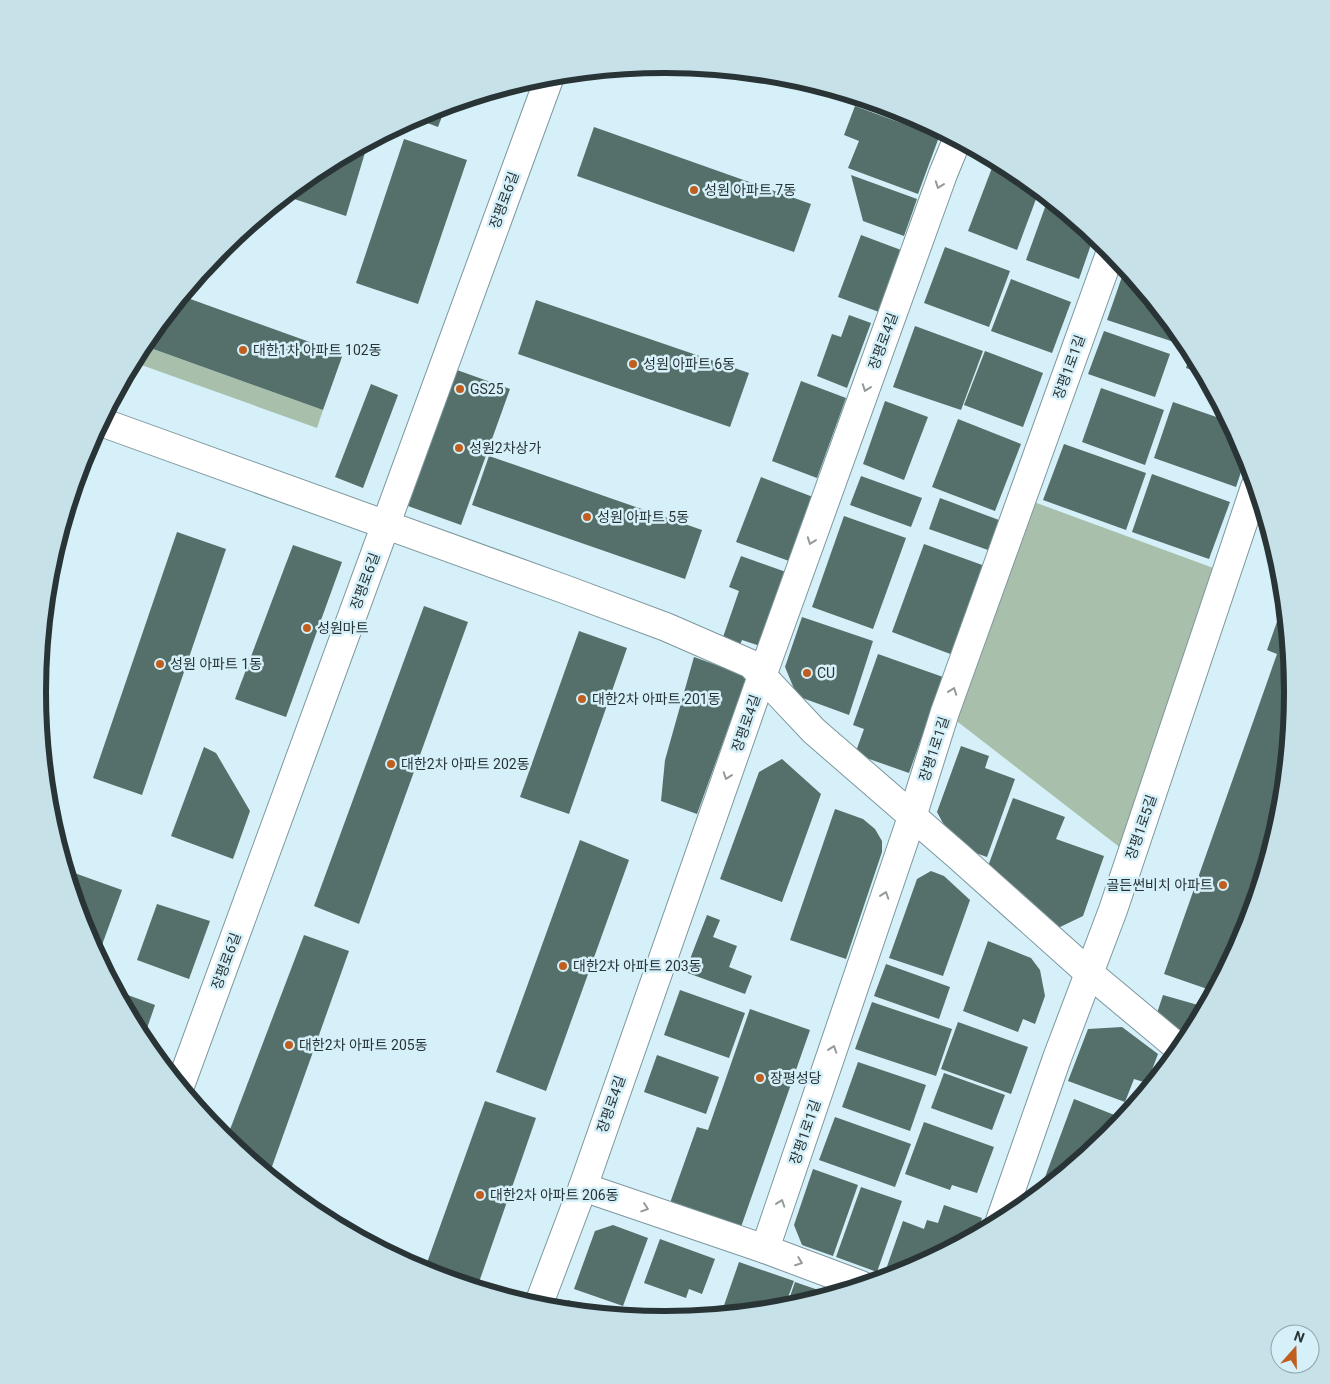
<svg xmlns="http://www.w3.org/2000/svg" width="1330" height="1384" font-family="Roboto,'Noto Sans KR',sans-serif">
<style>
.green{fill:#a8c0ab}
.building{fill:#556f6a}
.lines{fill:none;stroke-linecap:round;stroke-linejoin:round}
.street-casing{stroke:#7d979e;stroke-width:30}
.street{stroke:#fff;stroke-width:28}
.oneway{stroke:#949a9b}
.poi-dot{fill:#bf5e1f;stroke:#d5f0f8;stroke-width:2}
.labels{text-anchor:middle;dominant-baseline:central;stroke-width:5;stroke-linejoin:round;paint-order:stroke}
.poi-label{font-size:14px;fill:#293437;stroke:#d5f0f8;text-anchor:start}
.street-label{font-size:14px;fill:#293437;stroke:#d5f0f8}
.rim{fill:none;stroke:#293437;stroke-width:6}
</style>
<rect width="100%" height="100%" fill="#d5f0f8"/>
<g class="green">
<path d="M142,345L323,410L317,428L133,362Z"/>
<path d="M1023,498L1227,573L1131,856L945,712Z"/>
</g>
<g class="building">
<path d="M446,106L438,127L414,118L425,112Z"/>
<path d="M855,106L939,137L918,194L848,168L859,141L844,135Z"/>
<path d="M594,127L811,204L794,252L577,176Z"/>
<path d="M404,139L467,160L418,304L356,283Z"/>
<path d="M363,145L367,146L346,216L285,196L317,170Z"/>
<path d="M995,160L1014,170L1039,191L1017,250L968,231Z"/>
<path d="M851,175L917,199L904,236L863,221Z"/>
<path d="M1048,199L1094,236L1079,279L1026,260Z"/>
<path d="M861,235L901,250L879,312L838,297Z"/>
<path d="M945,247L1010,271L989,327L924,303Z"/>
<path d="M1125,268L1182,338L1180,344L1107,320Z"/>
<path d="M1011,279L1071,302L1052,353L991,331Z"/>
<path d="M182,296L343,354L323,410L142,345Z"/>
<path d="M536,300L749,373L730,427L518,354Z"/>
<path d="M849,315L871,323L847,388L817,376L832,334L841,337Z"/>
<path d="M915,326L983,351L961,410L893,387Z"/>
<path d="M1104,331L1170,354L1155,397L1088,374Z"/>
<path d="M985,351L1043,373L1023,427L964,405Z"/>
<path d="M1191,352L1193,356L1203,374L1186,368Z"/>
<path d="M457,370L510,389L461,525L408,506Z"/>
<path d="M801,381L846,398L817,478L772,461Z"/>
<path d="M371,384L398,395L363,488L335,477Z"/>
<path d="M1101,388L1164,410L1145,465L1082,442Z"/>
<path d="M885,401L928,417L904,480L863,464Z"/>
<path d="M1173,402L1228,421L1246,457L1236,487L1154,458Z"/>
<path d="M958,419L1021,444L995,511L932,487Z"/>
<path d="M1064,444L1146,473L1126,530L1043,500Z"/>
<path d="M489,456L702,530L685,579L472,505Z"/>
<path d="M1152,474L1230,502L1209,559L1132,532Z"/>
<path d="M861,476L922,498L911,527L850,505Z"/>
<path d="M761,477L813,497L789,561L736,542Z"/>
<path d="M940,498L999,520L988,550L929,529Z"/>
<path d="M844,516L906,538L873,629L812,607Z"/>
<path d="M177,532L226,549L142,795L93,778Z"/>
<path d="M924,544L985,566L953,655L892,632Z"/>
<path d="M293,545L342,562L286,717L235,699Z"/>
<path d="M741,556L786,572L760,646L742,640L739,647L722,640L739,591L729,587Z"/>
<path d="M1284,602L1292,692L1282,795L1213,991L1164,974L1277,654L1267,650Z"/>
<path d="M424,606L468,622L359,924L314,906Z"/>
<path d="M802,617L873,641L849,715L797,696L785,667Z"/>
<path d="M579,631L627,648L569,814L520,797Z"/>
<path d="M878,654L943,677L909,773L855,754L864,729L853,725Z"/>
<path d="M694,657L747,676L697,814L661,801L665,760Z"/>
<path d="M961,746L989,756L985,768L1015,779L987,857L967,850L950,836L937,812Z"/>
<path d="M204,747L216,753L250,811L233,859L171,836Z"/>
<path d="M782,759L821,794L782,902L720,879L759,772Z"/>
<path d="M1013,798L1065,817L1056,839L1104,856L1083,916L1058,928L987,869Z"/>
<path d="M835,809L863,819L875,829L882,841V852L846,959L790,940Z"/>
<path d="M580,840L629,860L546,1091L496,1072Z"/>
<path d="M66,870L122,890L98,956L85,932Z"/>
<path d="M931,871L944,876L970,900L943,976L889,958L917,879Z"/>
<path d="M157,904L210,921L189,979L137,960Z"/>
<path d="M707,915L720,920L713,937L737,946L729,967L752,976L745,994L685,972Z"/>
<path d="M304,935L349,951L269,1175L226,1140Z"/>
<path d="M988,941L1031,958L1040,970L1045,996L1035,1024L1023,1019L1018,1032L963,1011Z"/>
<path d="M886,964L950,987L939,1019L874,996Z"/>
<path d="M680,990L745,1013L729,1058L664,1035Z"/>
<path d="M117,991L155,1005L143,1040L119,995Z"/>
<path d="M1163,995L1205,1007L1187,1041L1155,1019Z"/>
<path d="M872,1002L952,1029L936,1076L855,1049Z"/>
<path d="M750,1009L810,1030L741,1227L670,1203L697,1127L708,1130Z"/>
<path d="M958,1022L1028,1047L1011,1094L941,1069Z"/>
<path d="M1122,1027L1158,1054L1147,1083L1134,1079L1125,1102L1068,1081L1088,1029Z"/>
<path d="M657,1055L719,1077L706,1114L644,1092Z"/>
<path d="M858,1062L926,1085L910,1131L842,1107Z"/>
<path d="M944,1073L1005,1095L992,1130L931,1108Z"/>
<path d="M1074,1099L1117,1116L1114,1125L1117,1126L1109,1136L1043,1189L1041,1188Z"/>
<path d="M485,1101L536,1118L477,1288L424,1271Z"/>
<path d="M835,1117L911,1144L895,1187L819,1160Z"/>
<path d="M924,1122L994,1147L977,1193L952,1185L950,1190L905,1174Z"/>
<path d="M813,1169L858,1185L833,1256L802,1245L794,1225Z"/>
<path d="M861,1187L902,1201L877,1272L836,1257Z"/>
<path d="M944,1205L982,1218L976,1234L905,1272L889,1277L884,1275L903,1221L924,1229L927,1220L938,1223Z"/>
<path d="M613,1225L648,1238L623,1306L574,1289L595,1231Z"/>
<path d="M660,1239L715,1259L702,1294L689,1289L686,1298L644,1283Z"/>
<path d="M739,1262L794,1281L784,1308L721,1314Z"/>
<path d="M795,1282L830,1294L786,1308Z"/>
<path d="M568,1300L604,1313L564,1310Z"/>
</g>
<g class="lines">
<defs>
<g id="street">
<path d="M101,422L564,589L666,627L751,664L814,731L957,855L1089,973L1180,1049"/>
<path d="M180,1086L550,76"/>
<path d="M583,1187L765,1249L861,1285"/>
<path d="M1000,1221L1057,1058L1113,910L1255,487"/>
<path d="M765,1249L912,817L945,712L1111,251"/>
<path d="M538,1306L583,1187L762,676L943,174L957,140"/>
</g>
</defs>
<use href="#street" class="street-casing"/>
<use href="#street" class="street"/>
</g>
<defs><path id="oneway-chevron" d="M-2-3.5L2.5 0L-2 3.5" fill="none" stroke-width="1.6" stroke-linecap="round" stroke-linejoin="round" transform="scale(1.25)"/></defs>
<g class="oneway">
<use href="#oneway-chevron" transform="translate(939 185) rotate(110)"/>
<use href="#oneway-chevron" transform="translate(866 388) rotate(110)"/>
<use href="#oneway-chevron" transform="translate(811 541) rotate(110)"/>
<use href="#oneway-chevron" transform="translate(953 691) rotate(-70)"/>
<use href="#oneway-chevron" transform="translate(727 776) rotate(109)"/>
<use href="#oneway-chevron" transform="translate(885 895) rotate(-71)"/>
<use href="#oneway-chevron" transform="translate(833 1049) rotate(-71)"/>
<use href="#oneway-chevron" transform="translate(781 1203) rotate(-71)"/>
<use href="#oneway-chevron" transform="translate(645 1208) rotate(19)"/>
<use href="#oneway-chevron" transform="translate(799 1262) rotate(21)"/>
</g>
<g class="poi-dot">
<circle cx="694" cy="190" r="5"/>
<circle cx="243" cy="350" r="5"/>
<circle cx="633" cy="364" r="5"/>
<circle cx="460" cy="389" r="5"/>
<circle cx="459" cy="448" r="5"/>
<circle cx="587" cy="517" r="5"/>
<circle cx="307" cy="628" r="5"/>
<circle cx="160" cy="664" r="5"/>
<circle cx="807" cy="673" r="5"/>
<circle cx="582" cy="699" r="5"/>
<circle cx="391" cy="764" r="5"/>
<circle cx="1223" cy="885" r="5"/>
<circle cx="563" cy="966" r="5"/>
<circle cx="289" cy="1045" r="5"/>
<circle cx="760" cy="1078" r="5"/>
<circle cx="480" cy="1195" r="5"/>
</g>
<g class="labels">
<g class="poi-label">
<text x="704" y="190">성원 아파트 7동</text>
<text x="253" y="350">대한1차 아파트 102동</text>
<text x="643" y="364">성원 아파트 6동</text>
<text x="470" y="389">GS25</text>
<text x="469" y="448">성원2차상가</text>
<text x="597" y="517">성원 아파트 5동</text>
<text x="317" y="628">성원마트</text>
<text x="170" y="664">성원 아파트 1동</text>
<text x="817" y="673">CU</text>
<text x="592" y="699">대한2차 아파트 201동</text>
<text x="401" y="764">대한2차 아파트 202동</text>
<text x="1213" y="885" text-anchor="end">골든썬비치 아파트</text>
<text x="573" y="966">대한2차 아파트 203동</text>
<text x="299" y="1045">대한2차 아파트 205동</text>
<text x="770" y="1078">장평성당</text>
<text x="490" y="1195">대한2차 아파트 206동</text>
</g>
<g class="street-label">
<text transform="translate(504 200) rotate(-70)">장평로6길</text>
<text transform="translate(883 341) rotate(-70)">장평로4길</text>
<text transform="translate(1069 367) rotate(-70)">장평1로1길</text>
<text transform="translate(365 581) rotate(-70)">장평로6길</text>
<text transform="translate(746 723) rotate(-71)">장평로4길</text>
<text transform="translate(934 749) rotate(-72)">장평1로1길</text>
<text transform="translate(1141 827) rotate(-71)">장평1로5길</text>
<text transform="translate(226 961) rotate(-70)">장평로6길</text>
<text transform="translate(611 1104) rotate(-71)">장평로4길</text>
<text transform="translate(805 1132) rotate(-71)">장평1로1길</text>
</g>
</g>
<path d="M0 0H1330V1384H0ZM46 692a619 619 0 1 1 1238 0a619 619 0 1 1-1238 0Z" fill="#c7e1e9" fill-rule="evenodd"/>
<path class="rim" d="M46 692a619 619 0 1 1 1238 0a619 619 0 1 1-1238 0Z"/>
<g transform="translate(1295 1349) rotate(20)"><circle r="24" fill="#d5f0f8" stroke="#90a5ab"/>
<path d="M0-4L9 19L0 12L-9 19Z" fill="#bf5e1f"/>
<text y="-8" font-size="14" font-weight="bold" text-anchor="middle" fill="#293437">N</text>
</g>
</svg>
